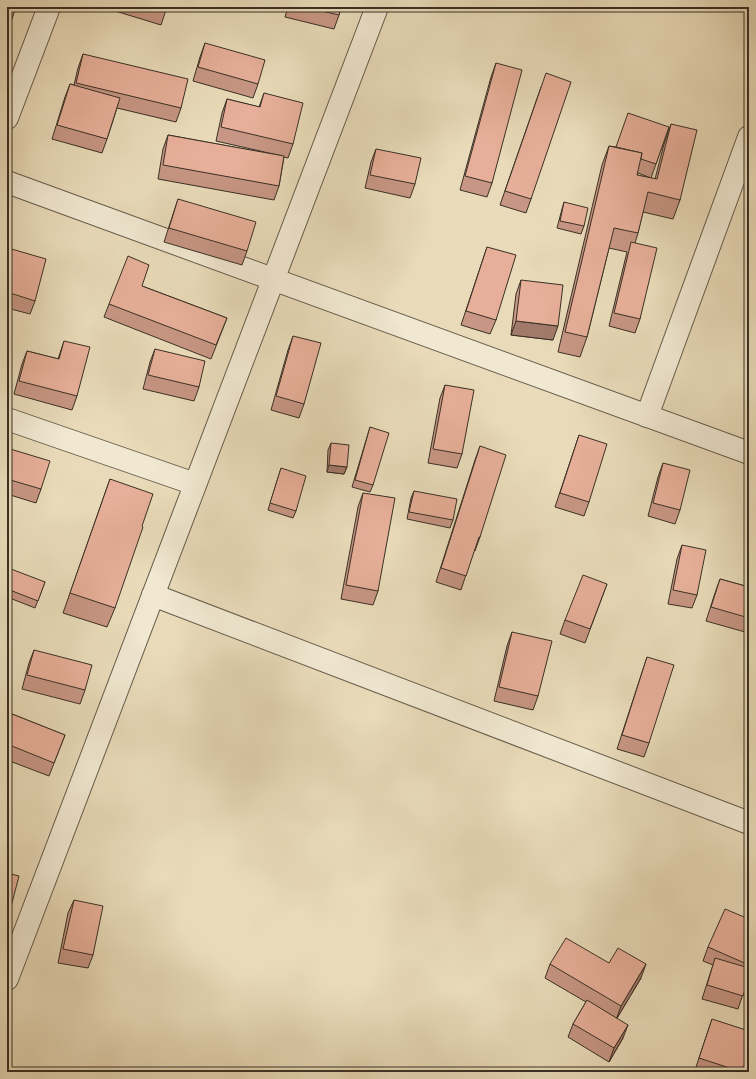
<svg xmlns="http://www.w3.org/2000/svg" width="756" height="1079" font-family="'Gentium Book Plus',serif">
<style>
.lines{fill:none;stroke-linecap:round;stroke-linejoin:round}
.street-casing{stroke:#655b4a;stroke-width:24}
.street{stroke:#f1e8d2;stroke-width:22}
.wall{fill:#c79684;stroke:#393025}
.shaded-wall{fill:#a27a6b;stroke:#393025}
.building{fill:#e7af99;stroke:#393025}
</style>
<rect width="100%" height="100%" fill="#e9dbb9"/>
<filter id="stains"><feTurbulence type="fractalNoise" baseFrequency=".005" numOctaves="4"/><feColorMatrix values="0 0 0 0 .2 0 0 0 0 .09 0 0 0 0 .02 0 0 0 .5 -.17"/></filter>
<radialGradient id="worn" r=".72"><stop offset=".6" stop-color="#630" stop-opacity="0"/><stop offset="1" stop-color="#630" stop-opacity=".3"/></radialGradient>
<g class="lines">
<defs>
<g id="street">
<path d="M7,118L49,7"/>
<path d="M7,182L749,453"/>
<path d="M647,416L749,137"/>
<path d="M7,419L195,484"/>
<path d="M153,595L749,823"/>
<path d="M7,979L377,7"/>
</g>
</defs>
<use href="#street" class="street-casing"/>
<use href="#street" class="street"/>
</g>
<g class="wall">
<path d="M102,7H167L161,25Z"/>
<path d="M288,7H341L339,15L334,29L285,17Z"/>
<path d="M205,43L258,84L253,98L193,81L200,57Z"/>
<path d="M83,54L181,108L176,122L117,108L107,139L102,153L52,139L65,97L70,84L74,85L78,68Z"/>
<path d="M496,63L492,183L487,197L460,190L491,77Z"/>
<path d="M541,87L531,199L526,213L500,205Z"/>
<path d="M264,93L293,144L288,158L284,157L279,186L274,200L158,179L163,149L168,135L282,156L216,141L222,113L227,99L259,107Z"/>
<path d="M671,124L680,200L673,219L643,212L638,233L635,243L640,319L635,333L609,326L627,252L609,248L587,337L580,357L558,352L602,165L609,146L616,147L669,127L651,178L638,173L637,175L655,179L664,144Z"/>
<path d="M376,149L415,184L410,198L365,188L371,162Z"/>
<path d="M178,199L247,251L242,265L164,242Z"/>
<path d="M564,202L584,226L581,234L557,228L562,209Z"/>
<path d="M487,247L496,320L490,334L461,325Z"/>
<path d="M7,251L35,301L30,314L7,308Z"/>
<path d="M521,280L553,340L511,335L516,294Z"/>
<path d="M142,286L227,318L211,359L104,317L109,304Z"/>
<path d="M293,336L304,404L299,418L271,410L288,350Z"/>
<path d="M64,341L77,396L72,410L14,394L22,364L27,351L58,359Z"/>
<path d="M155,349L199,387L194,401L143,389L150,362Z"/>
<path d="M445,385L462,454L457,468L428,463L440,398Z"/>
<path d="M370,427L373,485L370,492L352,487Z"/>
<path d="M579,435L589,502L584,516L555,507Z"/>
<path d="M331,443L347,467L344,474L327,472L328,450Z"/>
<path d="M480,446V537L475,551L474,550L461,590L436,582L475,460Z"/>
<path d="M7,448L41,489L36,503L7,494Z"/>
<path d="M663,463L680,510L675,524L648,516L658,477Z"/>
<path d="M281,468L296,511L293,518L268,510Z"/>
<path d="M110,479L115,608L107,627L63,613Z"/>
<path d="M414,491L453,520L450,528L407,519L411,498Z"/>
<path d="M363,493L378,591L373,605L341,599L358,507Z"/>
<path d="M682,545L697,595L692,608L668,604L677,559Z"/>
<path d="M7,577L45,582L35,608L7,597Z"/>
<path d="M720,579L749,587V622L745,632L706,621L715,593Z"/>
<path d="M607,584L585,643L560,634L565,620Z"/>
<path d="M512,632L538,696L533,710L494,701L507,646Z"/>
<path d="M34,650L85,690L80,704L22,689L29,663Z"/>
<path d="M647,657L649,743L644,757L617,749Z"/>
<path d="M7,712L65,735L49,776L7,760Z"/>
<path d="M74,900L93,955L88,968L58,963L68,913Z"/>
<path d="M749,919V976L738,1009L702,999L713,965L703,961L708,947Z"/>
<path d="M609,963L641,978L617,1018L623,1038L609,1062L568,1037L573,1024L586,1002L545,978L550,964Z"/>
<path d="M712,1019L742,1072H689L695,1070Z"/>
</g>
<g class="shaded-wall">
<path d="M516,321L558,326L553,340L511,335Z"/>
<path d="M329,465L347,467L344,474L327,472Z"/>
<path d="M646,964L641,978L616,1020L621,1006Z"/>
<path d="M628,1025L623,1038L609,1062L614,1048Z"/>
</g>
<g class="building">
<path d="M152,7H167L166,11Z"/>
<path d="M305,7H341L339,15Z"/>
<path d="M7,8L15,10L7,34Z"/>
<path d="M205,43L265,60L258,84L198,67Z"/>
<path d="M83,54L188,79L181,108L76,83Z"/>
<path d="M496,63L522,70L492,183L465,176Z"/>
<path d="M546,73L571,82L531,199L505,191Z"/>
<path d="M70,84L120,98L107,139L57,125Z"/>
<path d="M264,93L303,103L293,144L221,127L227,99L260,107Z"/>
<path d="M628,113L669,127L656,164L641,159L642,153L616,147Z"/>
<path d="M671,124L697,130L680,200L648,192L638,233L614,228L587,337L565,332L609,146L642,153L637,175L657,179Z"/>
<path d="M168,135L284,156L279,186L163,165Z"/>
<path d="M376,149L421,158L415,184L370,175Z"/>
<path d="M178,199L256,222L247,251L169,228Z"/>
<path d="M564,202L588,208L584,226L560,221Z"/>
<path d="M631,242L657,248L640,319L614,313Z"/>
<path d="M487,247L516,255L496,320L466,311Z"/>
<path d="M8,248L46,259L35,301L7,292V252Z"/>
<path d="M128,256L149,265L142,286L227,318L216,345L109,304Z"/>
<path d="M521,280L563,285L558,326L516,321Z"/>
<path d="M293,336L321,343L304,404L276,396Z"/>
<path d="M64,341L90,347L77,396L19,381L27,351L59,359Z"/>
<path d="M155,349L205,361L199,387L148,375Z"/>
<path d="M445,385L474,390L462,454L433,449Z"/>
<path d="M370,427L389,433L373,485L355,480Z"/>
<path d="M579,435L607,444L589,502L560,493Z"/>
<path d="M331,443L349,445L347,467L329,465Z"/>
<path d="M480,446L506,455L480,537H479L466,576L441,568Z"/>
<path d="M7,448L50,461L41,489L7,479Z"/>
<path d="M663,463L690,470L680,510L653,503Z"/>
<path d="M281,468L306,476L296,511L270,503Z"/>
<path d="M110,479L153,494L142,526L143,527L115,608L70,593Z"/>
<path d="M414,491L457,499L453,520L409,512Z"/>
<path d="M363,493L395,498L378,591L346,585Z"/>
<path d="M682,545L706,550L697,595L673,590Z"/>
<path d="M11,569L45,582L38,601L7,589V577Z"/>
<path d="M583,575L607,584L590,629L565,620Z"/>
<path d="M720,579L749,587V618L711,607Z"/>
<path d="M512,632L552,641L538,696L499,687Z"/>
<path d="M34,650L92,665L85,690L27,675Z"/>
<path d="M647,657L674,665L649,743L622,735Z"/>
<path d="M7,712L65,735L54,763L7,744Z"/>
<path d="M7,873L19,876L7,922Z"/>
<path d="M74,900L103,906L93,955L63,949Z"/>
<path d="M725,909L749,919V965L708,947Z"/>
<path d="M566,938L609,963L618,948L646,964L621,1006L550,964Z"/>
<path d="M715,958L749,968V976L743,996L707,985Z"/>
<path d="M587,1000L628,1025L614,1048L573,1024Z"/>
<path d="M712,1019L749,1031V1052L742,1072L699,1058Z"/>
<path d="M690,1068L701,1072H689Z"/>
</g>
<rect width="756" height="1079" fill="none" stroke="#e9dbb9" stroke-width="24"/>
<rect x="8" y="8" width="740" height="1063" fill="none" stroke="#393025" stroke-width="2"/>
<rect x="12" y="12" width="732" height="1055" fill="none" stroke="#393025"/>
<rect width="100%" height="100%" filter="url(#stains)"/>
<rect width="100%" height="100%" fill="url(#worn)"/>
</svg>
